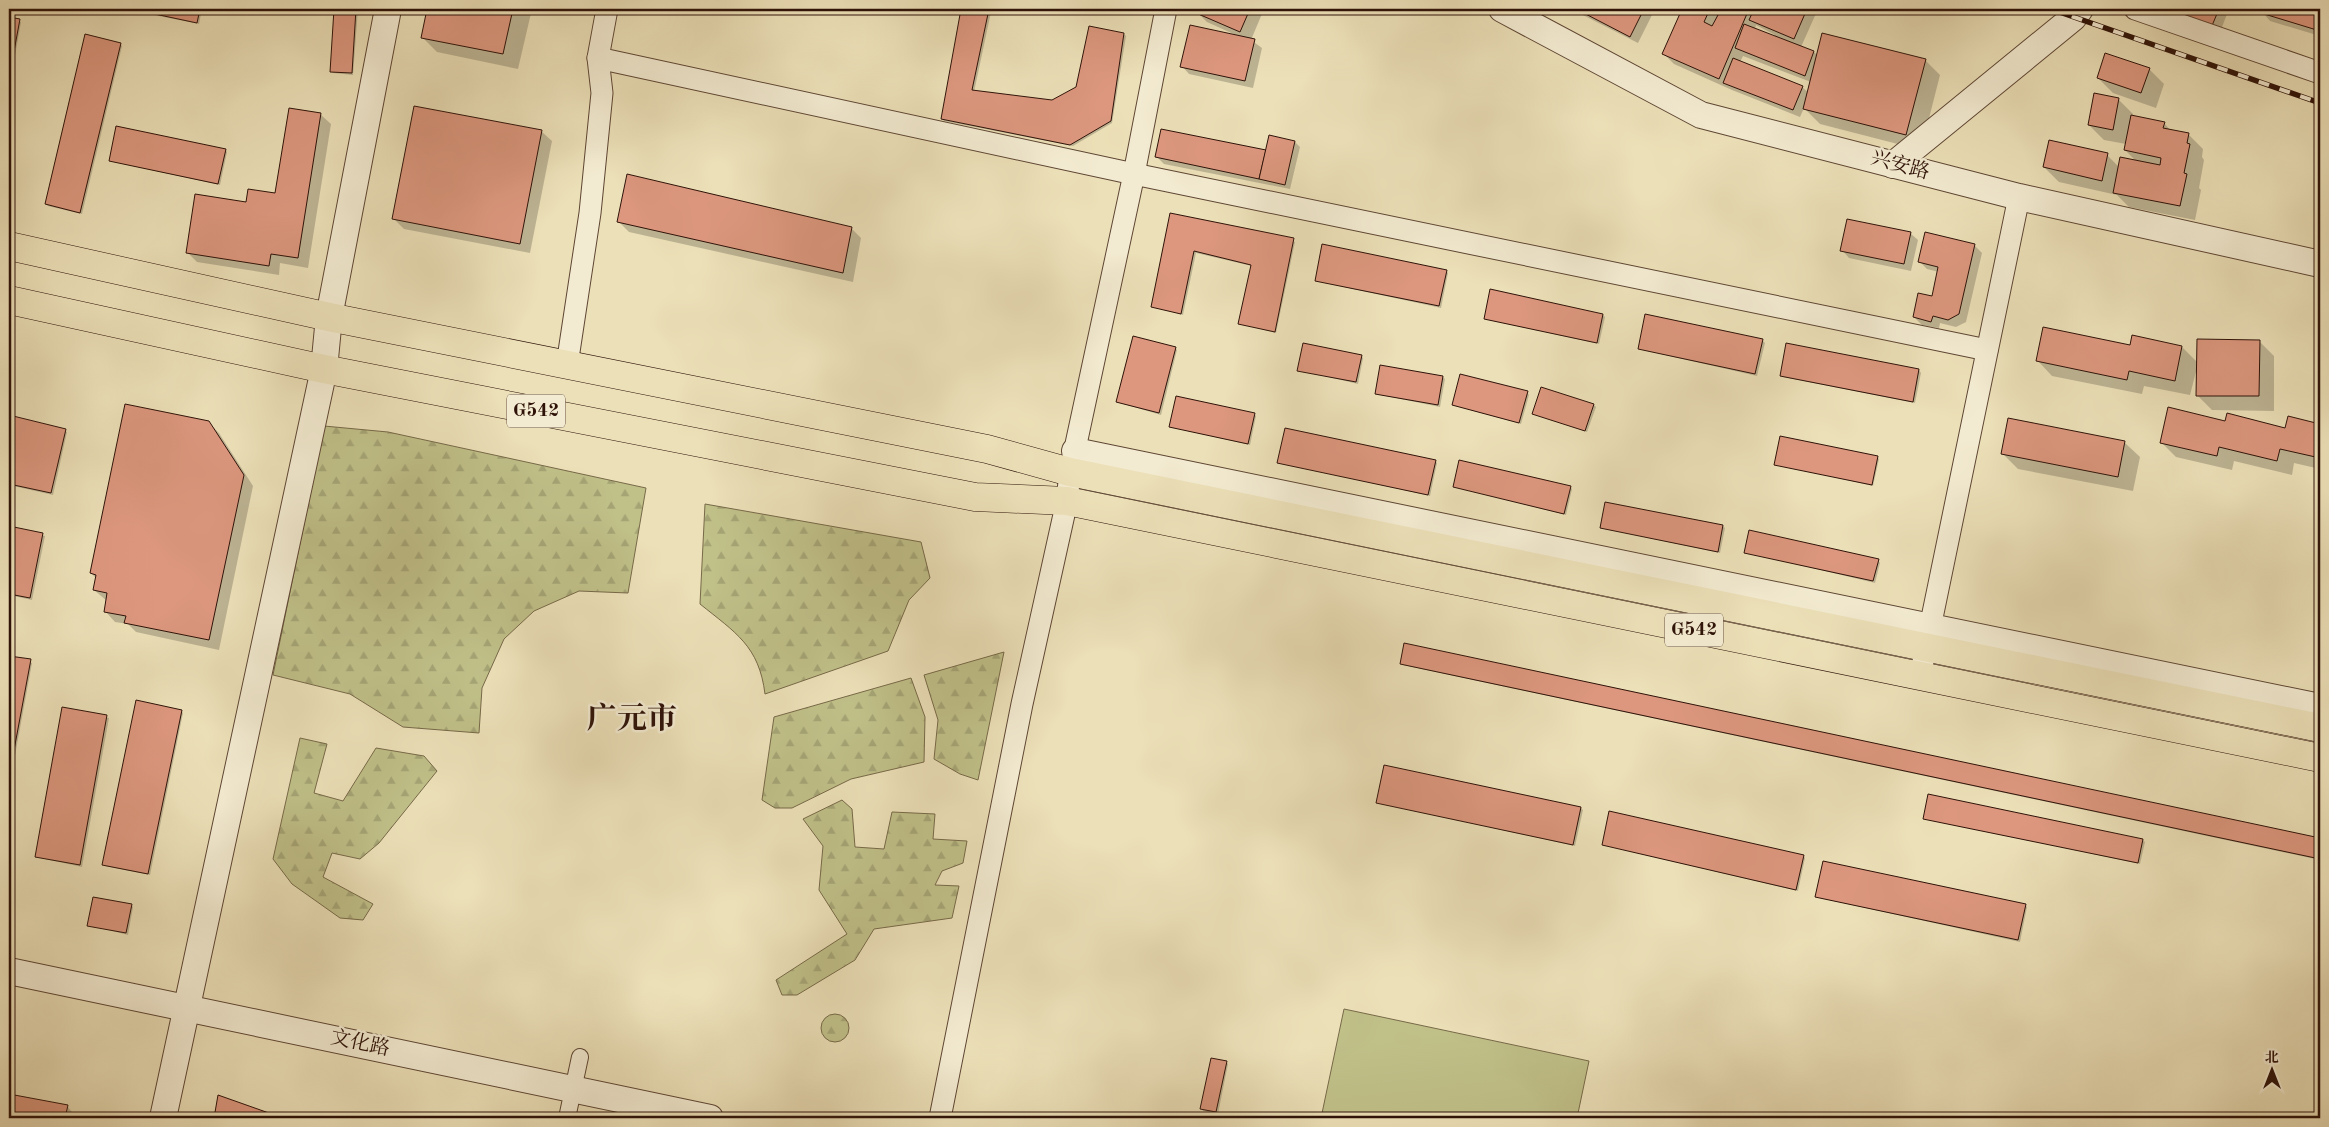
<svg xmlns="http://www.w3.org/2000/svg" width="2329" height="1127" font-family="'Old Standard TT','Noto Serif SC',serif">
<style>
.forest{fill:url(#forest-firs);stroke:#776948}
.garden{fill:#c0c089;stroke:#776948}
.shadow{fill:#0003;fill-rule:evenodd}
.building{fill:#dc977e;stroke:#2e1208;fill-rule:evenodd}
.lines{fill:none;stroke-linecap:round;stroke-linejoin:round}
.pedestrian-casing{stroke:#5e4634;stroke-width:18}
.minor-casing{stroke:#5e4634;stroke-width:23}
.tertiary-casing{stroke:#5e4634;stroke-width:28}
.trunk-casing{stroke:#2e1208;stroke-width:29}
.pedestrian{stroke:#f3ebd1;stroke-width:16}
.minor{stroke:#f3ebd1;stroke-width:21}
.tertiary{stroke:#f3ebd1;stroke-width:26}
.trunk{stroke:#ece0b8;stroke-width:28}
.rail-casing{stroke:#2e1208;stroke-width:5.5}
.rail{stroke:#f3ebd1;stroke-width:4;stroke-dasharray:11;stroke-linecap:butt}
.labels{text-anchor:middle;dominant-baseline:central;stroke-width:5;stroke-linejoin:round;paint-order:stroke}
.shield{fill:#f3ebd1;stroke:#695344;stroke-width:1}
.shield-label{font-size:19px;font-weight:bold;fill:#2e1208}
.street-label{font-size:20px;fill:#2e1208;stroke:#f3ebd1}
.town-label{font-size:30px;font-weight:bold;fill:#2e1208;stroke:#f3ebd1}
</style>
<defs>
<pattern id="forest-firs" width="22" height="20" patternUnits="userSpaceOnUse" patternTransform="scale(1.25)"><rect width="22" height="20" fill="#c0c089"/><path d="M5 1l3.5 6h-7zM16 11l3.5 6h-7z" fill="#a5a475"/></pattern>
</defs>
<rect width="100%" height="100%" fill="#ece0b8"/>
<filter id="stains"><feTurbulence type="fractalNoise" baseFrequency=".004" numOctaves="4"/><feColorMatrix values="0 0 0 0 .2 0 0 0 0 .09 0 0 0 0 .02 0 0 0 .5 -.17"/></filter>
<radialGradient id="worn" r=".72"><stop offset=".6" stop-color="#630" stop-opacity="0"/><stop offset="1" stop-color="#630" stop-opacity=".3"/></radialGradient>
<g class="forest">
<path d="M324,426L388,432L646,488L628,593L579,591L534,611L504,639L482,688L479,733L403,727L350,694L273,675Z"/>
<path d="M705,504L921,542L930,578L909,600L888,651L765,694C759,646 736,633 700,604Z"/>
<path d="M1004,652L978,780L960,774L934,759L938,720L924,675Z"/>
<path d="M911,678L925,717L924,762L851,779L792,808H775L762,800L774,717Z"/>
<path d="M300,738L327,744L314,793L343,801L376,748L424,756L437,771L379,843L360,859L332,853L323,877L373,904L363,920L340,918L292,884L273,859Z"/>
<path d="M842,800L852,809L855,847L884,849L892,812L935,814L933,839L967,841L963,863L942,871L935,885L959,886L952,918L874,929L855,960L797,995H782L776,980L847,934L819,890L823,846L803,819Z"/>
<circle cx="835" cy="1028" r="14"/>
</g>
<path class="garden" d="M1344,1009L1589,1061L1577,1118H1321Z"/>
<g class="shadow">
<path d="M137,9H202L199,24L139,12Z"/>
<path d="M335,9H358L353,75L333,73L331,71Z"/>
<path d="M428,9H532L518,69L437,52L422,37Z"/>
<path d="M962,9H981L991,12L974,92L1052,102L1078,88L1124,34L1126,36L1112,123L1073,146L944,121L942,119Z"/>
<path d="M1199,9H1264L1251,40L1262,48L1253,88L1189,74L1182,66L1238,36L1207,22L1197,12Z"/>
<path d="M1571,9H1655L1638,43Z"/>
<path d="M1683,9H1818L1801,47L1814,52L1818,56L1925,60L1940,75L1921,150L1820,124L1804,108L1800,117L1732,90L1674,64L1664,54ZM1756,25L1775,35L1774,37L1755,29ZM1743,56L1811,82L1809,93L1802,87L1740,62Z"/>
<path d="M2150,9H2222L2227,14L2219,35Z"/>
<path d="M2264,9H2320V36L2270,21L2263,13Z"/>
<path d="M9,18L21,22L9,89Z"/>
<path d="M120,44L122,46L82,214L48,206L46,204Z"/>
<path d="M2149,69L2164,84L2156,108L2113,93L2098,78Z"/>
<path d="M2118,99L2133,114V117L2164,123L2171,131L2188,134L2203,149L2202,157L2204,160L2199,188L2201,190L2195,220L2129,207L2117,195L2059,182L2044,167L2107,155L2119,167L2136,161L2125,150L2126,144L2104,140L2089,125Z"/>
<path d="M320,114L331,124L308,268L280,263L279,275L197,262L187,252L247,203L276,195Z"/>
<path d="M541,131L552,141L530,253L404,229L394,219Z"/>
<path d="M1295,142L1300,147L1290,189L1164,164L1157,157L1267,152Z"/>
<path d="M225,150L227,152L220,185L110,161Z"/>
<path d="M1171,215L1295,242L1276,333L1239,323L1252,266L1196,253L1183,315L1152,306Z"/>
<path d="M619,222L851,228L861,238L853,282L629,232Z"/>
<path d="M1910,233L1918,240L1911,271L1849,258L1842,250Z"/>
<path d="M1974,245L1982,253L1966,322L1956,327L1940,323L1939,328L1922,325L1914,317L1933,298L1939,272L1927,269L1920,262Z"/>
<path d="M1446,271L1448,273L1441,308L1316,281Z"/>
<path d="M1603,315L1605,317L1599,344L1485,319Z"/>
<path d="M1763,341L1765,343L1757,376L1639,349Z"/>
<path d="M2259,341L2274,356V411L2212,410L2197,395L2198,364L2190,395L2144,386L2142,394L2052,376L2037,360L2182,347L2198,363Z"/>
<path d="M1787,345L1919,370L1921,373L1915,403L1783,377L1781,375Z"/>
<path d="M1175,348L1177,350L1161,415L1117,402Z"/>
<path d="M1361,356L1363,358L1358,384L1299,370Z"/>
<path d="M1443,377L1445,379L1440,407L1376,394Z"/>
<path d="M1527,392L1529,395L1521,424L1453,405Z"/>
<path d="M1594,405L1596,407L1587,432L1533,414Z"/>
<path d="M1254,414L1256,416L1250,445L1171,427Z"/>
<path d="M9,417L67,432L53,495L9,485Z"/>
<path d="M2289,418L2320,425V469L2294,463L2292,475L2234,461L2232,470L2176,457L2161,442L2226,422L2286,429Z"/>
<path d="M208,422L219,433L253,486L219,650L136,632L128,624L115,622L105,611L107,601L94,590L97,579L91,573Z"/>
<path d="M2124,442L2140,457L2133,491L2018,469L2003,454Z"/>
<path d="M1877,457L1879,459L1873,486L1776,464Z"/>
<path d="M1435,461L1437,463L1430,496L1279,462Z"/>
<path d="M1454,486L1570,487L1572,489L1566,515Z"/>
<path d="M1723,526L1725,528L1720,553L1602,528Z"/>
<path d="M9,527L45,536L32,600L9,595Z"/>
<path d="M1745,552L1878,560L1880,563L1875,583Z"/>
<path d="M1405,645L2320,839V860L1403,665L1401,663Z"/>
<path d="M9,657L32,663L9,788Z"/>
<path d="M63,708L109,718L82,867L36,857Z"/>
<path d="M181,711L183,713L150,875L105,866L103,864Z"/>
<path d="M1378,803L1581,808L1583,810L1575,846Z"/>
<path d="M1924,818L2143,840L2145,842L2140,864Z"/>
<path d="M1603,845L1803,856L1805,858L1798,891Z"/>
<path d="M1816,897L2025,905L2027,907L2020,942Z"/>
<path d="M131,905L133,907L128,935L89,925Z"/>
<path d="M1226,1062L1228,1064L1218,1114L1203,1111L1201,1108Z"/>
<path d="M9,1095L67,1106L77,1118H9Z"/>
<path d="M219,1097L279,1118H215Z"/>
</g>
<g class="building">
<path d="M136,9H200L197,23L136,10Z"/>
<path d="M334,9H356L352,73L330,72Z"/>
<path d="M427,9H513L503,54L421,38Z"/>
<path d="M961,9H989L972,90L1052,100L1076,87L1089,26L1124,33L1111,121L1070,145L941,119Z"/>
<path d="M1197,9H1250L1240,32L1196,13Z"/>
<path d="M1576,9H1644L1630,37Z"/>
<path d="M1682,9H1749L1719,79L1662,54ZM1709,11L1718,15L1712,26L1704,22Z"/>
<path d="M1754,9H1807L1794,39L1749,20Z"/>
<path d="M2160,9H2219L2211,28Z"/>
<path d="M2263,9H2320V31L2261,13Z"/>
<path d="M9,17L20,19L9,78Z"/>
<path d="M1744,24L1814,51L1805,76L1735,48Z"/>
<path d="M1190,25L1255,39L1245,81L1180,67Z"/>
<path d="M1822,33L1926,59L1906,135L1803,109Z"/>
<path d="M85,34L121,43L80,213L45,204Z"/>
<path d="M2105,53L2150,68L2141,93L2097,78Z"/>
<path d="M1733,58L1803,86L1793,110L1723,83Z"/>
<path d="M2094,93L2119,98L2113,130L2088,125Z"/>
<path d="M414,106L542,130L520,244L392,219Z"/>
<path d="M289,108L321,113L298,258L271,254L269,266L186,253L195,194L246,202L248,189L275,193Z"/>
<path d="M2131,115L2165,122L2163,128L2189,133L2187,143L2190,144L2184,173L2187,174L2180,206L2113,193L2120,157L2160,165L2161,158L2124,150Z"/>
<path d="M116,126L226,149L218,184L109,161Z"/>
<path d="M1161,129L1266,150L1259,179L1155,157Z"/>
<path d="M1269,135L1295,141L1285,185L1259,179Z"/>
<path d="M2049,140L2108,153L2102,181L2043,167Z"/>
<path d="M627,174L852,227L843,273L617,222Z"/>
<path d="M1170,213L1294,238L1275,332L1238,324L1251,265L1194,251L1181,314L1151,307Z"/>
<path d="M1847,219L1911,232L1904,264L1840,251Z"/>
<path d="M1925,232L1975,244L1959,314L1948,320L1933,316L1931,322L1913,317L1918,293L1932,296L1938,267L1918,262Z"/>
<path d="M1322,244L1447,270L1439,306L1315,281Z"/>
<path d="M1490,289L1603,314L1597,343L1484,319Z"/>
<path d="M1645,314L1763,339L1755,374L1638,349Z"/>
<path d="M2043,327L2130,345L2132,335L2182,346L2175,381L2129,371L2127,380L2036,361Z"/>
<path d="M1133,336L1176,347L1159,413L1116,402Z"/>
<path d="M2197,339L2260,340L2259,396H2196Z"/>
<path d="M1303,343L1362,355L1356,382L1297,371Z"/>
<path d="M1786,343L1919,369L1913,402L1780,376Z"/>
<path d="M1380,365L1443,376L1438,405L1375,394Z"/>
<path d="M1460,374L1528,391L1519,423L1452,405Z"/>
<path d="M1541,387L1594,404L1585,431L1532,414Z"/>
<path d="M1176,396L1255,413L1248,444L1169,427Z"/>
<path d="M125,404L209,421L244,475L209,640L124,623L126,616L104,612L107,593L93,590L96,575L90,573Z"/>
<path d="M2168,407L2225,421L2227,413L2285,428L2288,416L2320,424V458L2280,449L2277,461L2219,447L2217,456L2160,443Z"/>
<path d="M9,415L66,429L51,493L9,484Z"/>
<path d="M2008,418L2125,441L2118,477L2001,454Z"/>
<path d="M1285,428L1436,460L1428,495L1277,463Z"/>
<path d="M1780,436L1878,456L1872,485L1774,465Z"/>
<path d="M1459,460L1571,486L1564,514L1453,487Z"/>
<path d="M1605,502L1723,525L1718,552L1600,528Z"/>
<path d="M9,526L43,533L30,598L9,594Z"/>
<path d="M1749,530L1879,559L1873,581L1744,553Z"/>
<path d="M1404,643L2320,838V859L1400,664Z"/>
<path d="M9,656L31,659L9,777Z"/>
<path d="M136,700L182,710L148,874L102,865Z"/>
<path d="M62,707L107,715L80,865L35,857Z"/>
<path d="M1384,765L1581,807L1573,845L1376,803Z"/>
<path d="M1928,794L2143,839L2138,863L1923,819Z"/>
<path d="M1609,811L1804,855L1796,890L1602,845Z"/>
<path d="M1823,861L2026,904L2018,940L1815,897Z"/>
<path d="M93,897L132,904L126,933L87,926Z"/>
<path d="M1211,1058L1227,1061L1216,1112L1200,1109Z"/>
<path d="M9,1094L68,1105L65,1118H9Z"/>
<path d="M218,1095L283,1118H214Z"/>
</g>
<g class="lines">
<defs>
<path id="pedestrian" d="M567,1118L580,1057"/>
<g id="minor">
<path d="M607,9L598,58L1134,174L1987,350"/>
<path d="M2135,9L2320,73"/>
<path d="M567,365L590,213L602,93L598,58"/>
<path d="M1920,676L2019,197"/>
<path d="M940,1118L1022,704L1067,501L1070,472L1134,174L1166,9"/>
</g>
<g id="tertiary">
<path d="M1502,9L1701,115L2019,197L2320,264"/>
<path d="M1893,165L2073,18L2080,9"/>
<path d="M1075,451L2320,707"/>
<path d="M9,971L710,1118"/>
<path d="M163,1118L324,369L329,317L388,9"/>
</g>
<g id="trunk">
<path d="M9,246L329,317L987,449L1070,472L2320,728"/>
<path d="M9,300L324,369L975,497L1067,501L2320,758"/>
</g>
</defs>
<use href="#pedestrian" class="pedestrian-casing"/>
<use href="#minor" class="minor-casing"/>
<use href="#tertiary" class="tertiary-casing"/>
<use href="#trunk" class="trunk-casing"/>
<use href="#pedestrian" class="pedestrian"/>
<use href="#minor" class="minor"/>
<use href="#tertiary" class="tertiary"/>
<use href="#trunk" class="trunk"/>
<defs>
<path id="rail" d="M2051,9L2320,103"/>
</defs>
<use href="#rail" class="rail-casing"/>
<use href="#rail" class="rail"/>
</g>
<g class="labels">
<g class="shield">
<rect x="507" y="394.5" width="58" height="33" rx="4"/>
<rect x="1665" y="613.5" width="58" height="33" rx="4"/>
</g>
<g class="shield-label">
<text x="536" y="411">G542</text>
<text x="1694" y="630">G542</text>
</g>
<g class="street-label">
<text transform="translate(1900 166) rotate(15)">兴安路</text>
<text transform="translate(360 1044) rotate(12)">文化路</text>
</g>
<g class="town-label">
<text x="632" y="720">广元市</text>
</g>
</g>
<rect width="2329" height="1127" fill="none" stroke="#ece0b8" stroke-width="30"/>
<rect x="10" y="10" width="2309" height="1107" fill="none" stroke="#2e1208" stroke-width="2.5"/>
<rect x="15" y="15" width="2299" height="1097" fill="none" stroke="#2e1208"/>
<g transform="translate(2272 1070)" stroke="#f3ebd1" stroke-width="4" paint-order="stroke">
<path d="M0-4L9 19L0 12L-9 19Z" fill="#2e1208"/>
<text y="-8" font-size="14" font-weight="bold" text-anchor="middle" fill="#2e1208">北</text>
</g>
<rect width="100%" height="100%" filter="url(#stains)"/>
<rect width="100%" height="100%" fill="url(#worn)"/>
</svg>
